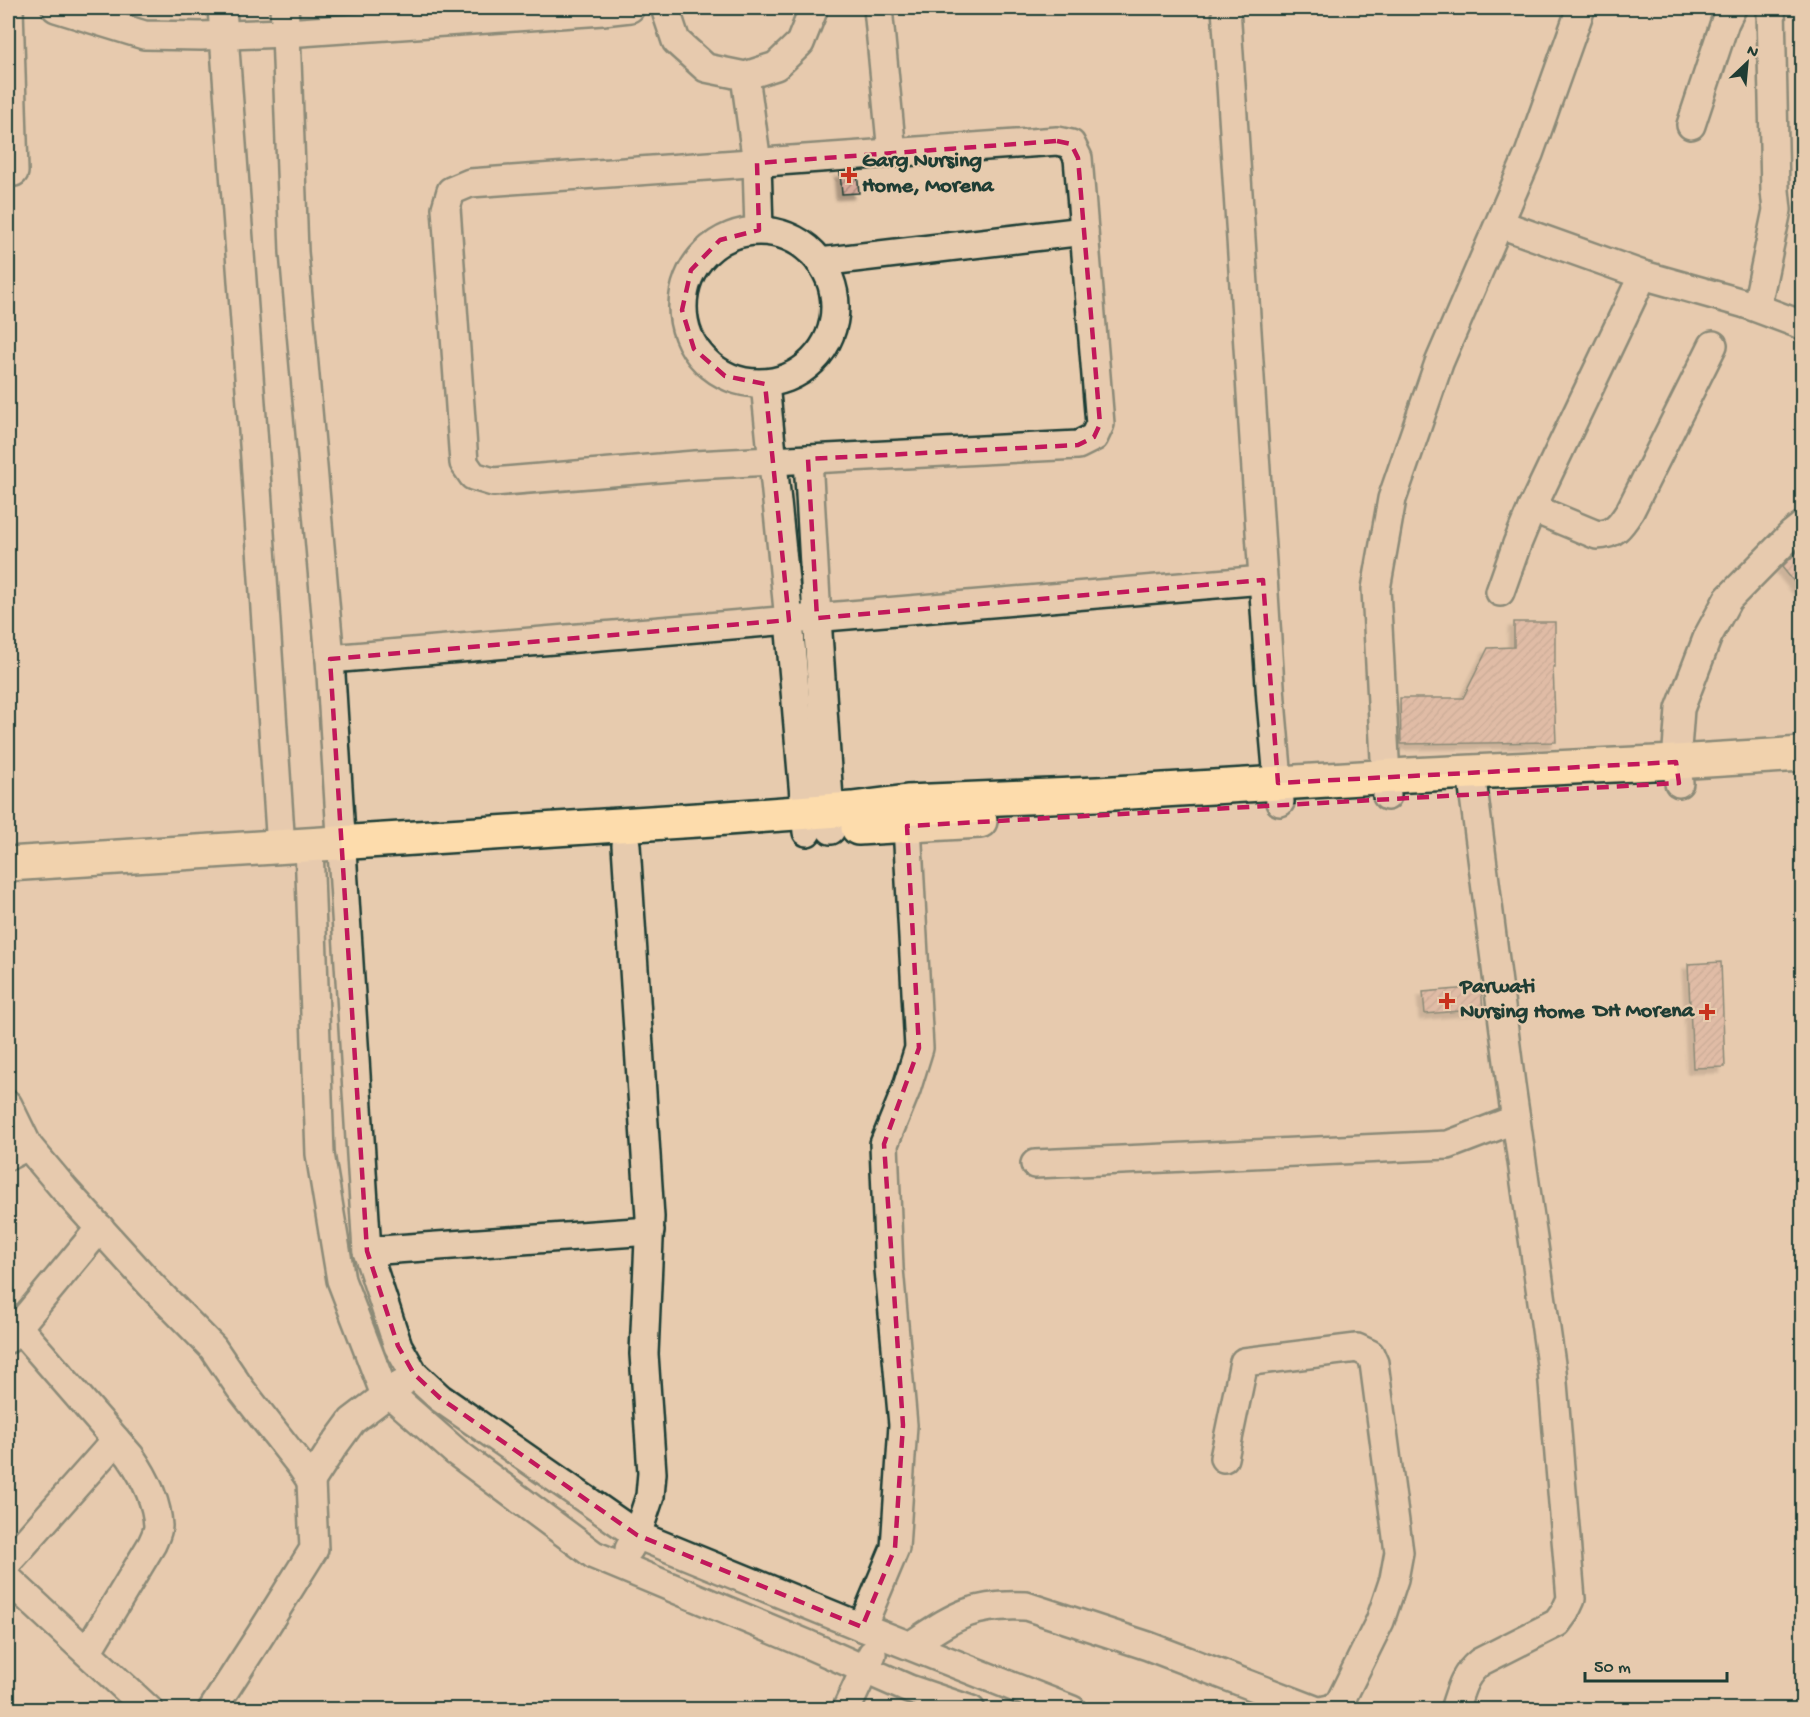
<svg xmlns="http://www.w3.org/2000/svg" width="1810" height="1717" font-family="'Gochi Hand',sans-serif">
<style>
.building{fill:url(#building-hatch);stroke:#1f3d34;stroke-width:1.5;filter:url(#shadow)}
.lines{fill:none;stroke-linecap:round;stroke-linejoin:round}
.minor-casing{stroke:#1f3d34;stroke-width:32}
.highway-casing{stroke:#1f3d34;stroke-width:38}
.minor{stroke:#e7cbae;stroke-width:27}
.highway{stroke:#fddcac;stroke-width:33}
.marked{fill:none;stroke:#c2185b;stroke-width:4.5;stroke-dasharray:12 8;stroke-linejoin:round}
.poi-dot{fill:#c8321e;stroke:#e7cbae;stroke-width:2}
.labels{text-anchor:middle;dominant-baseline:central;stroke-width:4.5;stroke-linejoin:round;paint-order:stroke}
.poi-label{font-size:22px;font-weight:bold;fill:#1f3d34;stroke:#e7cbae;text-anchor:start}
</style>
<defs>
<pattern id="building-hatch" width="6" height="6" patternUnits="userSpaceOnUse" patternTransform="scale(1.5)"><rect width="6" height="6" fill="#d7aa9b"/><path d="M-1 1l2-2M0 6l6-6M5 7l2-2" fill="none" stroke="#ae8c7f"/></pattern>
<filter id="shadow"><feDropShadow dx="-5.5" dy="5.5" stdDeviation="1.5" flood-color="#0004"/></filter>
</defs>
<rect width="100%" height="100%" fill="#e7cbae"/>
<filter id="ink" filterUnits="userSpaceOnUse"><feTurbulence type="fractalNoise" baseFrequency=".0167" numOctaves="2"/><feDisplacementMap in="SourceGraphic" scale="12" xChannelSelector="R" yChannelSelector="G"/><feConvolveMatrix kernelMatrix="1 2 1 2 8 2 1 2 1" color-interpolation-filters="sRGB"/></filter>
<g filter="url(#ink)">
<g class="building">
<path d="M857,171L859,193L842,194L840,172Z"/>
<path d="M1803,546V593L1782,567Z"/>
<path d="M1514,622H1555V667H1553L1556,742L1401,744L1400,698H1463L1488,648L1514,647Z"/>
<path d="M1721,962L1725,1067L1693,1068L1688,964Z"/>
<path d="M1481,987L1483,1009L1425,1014L1423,992Z"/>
</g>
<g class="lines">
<defs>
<g id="minor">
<path d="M9,8L14,172"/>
<path d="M56,8L144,35L201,36L286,33L603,11L630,8"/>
<path d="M222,8L255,458L281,848"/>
<path d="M284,8L286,33L294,252L330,659L367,1251L398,1346L414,1374L440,1398L637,1535L862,1627L1072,1710"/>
<path d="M665,8L676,41L706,68L745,76L776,66L800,43L812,13L811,8"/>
<path d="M878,8L892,153"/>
<path d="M1226,8L1271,701L1280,802"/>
<path d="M745,76L757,163L759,230"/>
<path d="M1691,125L1725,22L1732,8"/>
<path d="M1057,141L1071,144L1078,158L1100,424L1094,437L1078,445L695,465L493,482L473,476L464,463L446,208L451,191L470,183Z"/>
<path d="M1500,224L1643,275L1746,304L1754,302L1759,296L1777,210L1775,191L1771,8"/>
<circle cx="759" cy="307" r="76"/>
<path d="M820,262L1084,231"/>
<path d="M1746,304L1802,325"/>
<path d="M765,384L789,620L807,832"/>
<path d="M808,459L817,618L831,830"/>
<path d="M1532,508L1597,535C1615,535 1621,525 1630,511L1713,345"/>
<path d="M1500,592L1517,544L1532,508L1643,275"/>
<path d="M330,659L1263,580"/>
<path d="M1679,783L1676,762L1680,709L1708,636L1728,599L1792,534L1802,526"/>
<path d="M1387,796L1376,589L1392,499L1439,363L1529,154L1581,8"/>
<path d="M626,845L650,1217L644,1354L652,1473L650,1496L637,1535L629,1549"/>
<path d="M309,846L320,1154L341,1280L382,1387L456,1452L594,1555L807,1644L909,1689L971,1710"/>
<path d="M8,1105L28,1146L8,1156"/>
<path d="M28,1146L65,1190L153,1287L213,1348L240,1388L301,1466L311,1481L333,1447L352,1421L402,1383"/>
<path d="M1035,1164L1448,1145L1516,1119"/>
<path d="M367,1251L650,1231"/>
<path d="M18,1327L130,1456C144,1476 157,1501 158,1526C158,1532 154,1539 152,1544L87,1652"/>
<path d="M8,1339L100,1228"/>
<path d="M1224,1458L1244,1362L1357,1348L1370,1354L1374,1363L1399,1552L1394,1579L1380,1621L1339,1704L1330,1709L1325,1710"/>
<path d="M8,1562L116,1440"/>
<path d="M8,1579L149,1710"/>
<path d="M862,1627L895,1548L903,1425L889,1269L884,1144L906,1090L919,1048L907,826V806"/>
<path d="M911,1645C954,1617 972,1603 1026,1606L1148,1646L1315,1710"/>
<path d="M212,1710L261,1634L314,1549L311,1481"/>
<path d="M846,1710L872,1654"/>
<path d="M1454,1710C1461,1689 1463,1676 1480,1662L1557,1623L1565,1612L1571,1599L1552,1371L1511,1085L1471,772"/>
</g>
<g id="highway">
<path d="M858,828L980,821"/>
<path d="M8,864L713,819L852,809L907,802L1097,794L1410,775L1676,762L1802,754"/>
</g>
</defs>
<use href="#minor" class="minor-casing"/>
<use href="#highway" class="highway-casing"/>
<use href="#minor" class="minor"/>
<use href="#highway" class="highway"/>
</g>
</g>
<path d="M0 0H1810V1717H0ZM1057,141L1071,144L1078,158L1100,424L1094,437L1078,445L808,459L817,618L1263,580L1278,783L1676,762L1679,783L907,826L919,1048L884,1144L903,1425L895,1548L862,1627L637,1535L440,1398L414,1374L398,1346L367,1251L330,659L789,620L765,384L725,376L694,349L682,310L691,270L720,240L759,230L757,163Z" fill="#e7cbae" fill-opacity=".55" fill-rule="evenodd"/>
<path class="marked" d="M1057,141L1071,144L1078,158L1100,424L1094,437L1078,445L808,459L817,618L1263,580L1278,783L1676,762L1679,783L907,826L919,1048L884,1144L903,1425L895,1548L862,1627L637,1535L440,1398L414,1374L398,1346L367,1251L330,659L789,620L765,384L725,376L694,349L682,310L691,270L720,240L759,230L757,163Z"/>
<g class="poi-dot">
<path d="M846 166h6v6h6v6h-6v6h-6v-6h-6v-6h6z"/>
<path d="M1444 992h6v6h6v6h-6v6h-6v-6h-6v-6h6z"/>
<path d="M1704 1003h6v6h6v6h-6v6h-6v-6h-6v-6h6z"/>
</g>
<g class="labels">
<g class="poi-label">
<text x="862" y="162">Garg Nursing<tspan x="862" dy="25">Home, Morena</tspan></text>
<text x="1460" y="988">Parwati<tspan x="1460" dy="25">Nursing Home</tspan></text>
<text x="1694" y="1012" text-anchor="end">DH Morena</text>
</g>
</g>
<rect width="1810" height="1717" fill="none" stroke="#e7cbae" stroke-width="30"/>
<rect x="15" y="15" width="1780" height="1687" fill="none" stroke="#1f3d34" stroke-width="2" filter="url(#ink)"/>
<g transform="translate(1747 63) rotate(26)" stroke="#e7cbae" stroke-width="4.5" paint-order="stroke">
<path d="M0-4.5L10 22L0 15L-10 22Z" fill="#1f3d34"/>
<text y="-9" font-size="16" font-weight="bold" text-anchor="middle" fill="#1f3d34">N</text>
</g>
<path d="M1585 1672v9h142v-9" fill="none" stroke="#1f3d34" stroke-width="3"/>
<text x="1594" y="1672" font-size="18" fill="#1f3d34" stroke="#e7cbae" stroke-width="4.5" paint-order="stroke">50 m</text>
</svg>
